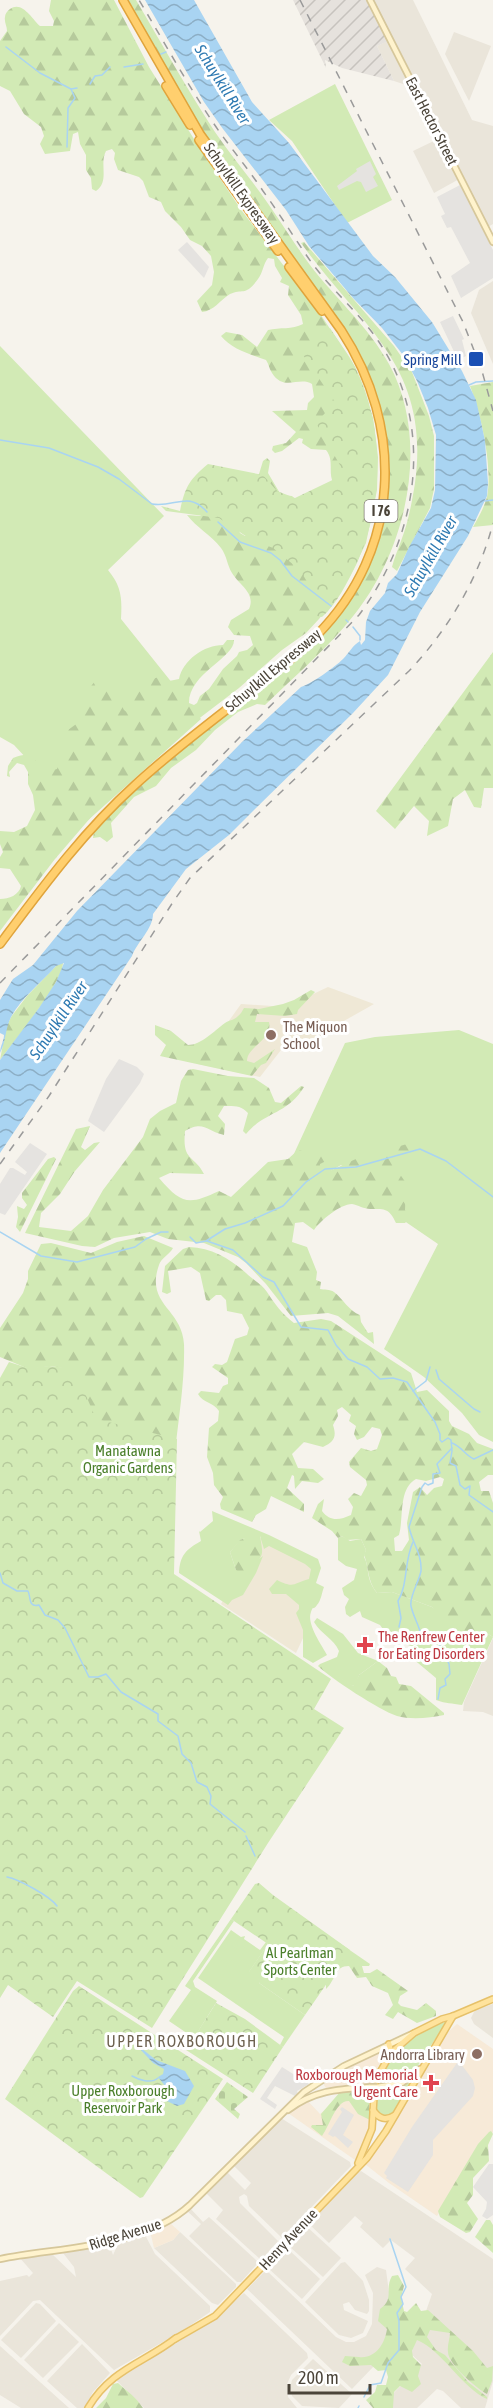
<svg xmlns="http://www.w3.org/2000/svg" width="493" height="2408" font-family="'Asap Condensed',sans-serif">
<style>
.residential{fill:#eae5da}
.commercial{fill:#f7ead8}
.industrial{fill:url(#industrial-furrows)}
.education{fill:#efe8d6}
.green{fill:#d2eab5}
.forest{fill:url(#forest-firs);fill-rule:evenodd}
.cemetery{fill:url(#cemetery-stones)}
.park{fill:url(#park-crowns)}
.parking{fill:#e5e3e0}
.water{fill:url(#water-waves)}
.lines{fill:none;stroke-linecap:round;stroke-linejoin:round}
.stream{stroke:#a9d4f2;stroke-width:1.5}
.secondary-casing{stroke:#d6c79b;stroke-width:8}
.primary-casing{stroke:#e6c16a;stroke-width:8}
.highway-casing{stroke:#e0a43c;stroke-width:10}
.secondary{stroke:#fff3cd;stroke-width:4.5}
.primary{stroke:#ffe39c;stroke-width:5}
.highway{stroke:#ffcf6e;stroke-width:7}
.rail{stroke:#9a9a9a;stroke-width:1.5;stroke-dasharray:8 8;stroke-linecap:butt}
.secondary-bridge-casing{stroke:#d6c79b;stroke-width:8;stroke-linecap:butt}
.secondary-bridge{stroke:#fff3cd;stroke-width:4.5}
.transit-dot{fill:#1a4fb4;stroke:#fff;stroke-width:2}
.education-dot{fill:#8d6e63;stroke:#fff;stroke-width:2}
.health-dot{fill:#e0444e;stroke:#fff;stroke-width:2}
.labels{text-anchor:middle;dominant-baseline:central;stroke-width:6;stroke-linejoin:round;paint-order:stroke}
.shield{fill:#fff;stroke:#817c74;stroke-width:1.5}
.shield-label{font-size:14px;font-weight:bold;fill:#4b4439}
.street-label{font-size:15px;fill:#4b4439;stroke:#fff}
.transit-label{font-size:15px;fill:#164399;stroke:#fff;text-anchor:end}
.education-label{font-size:15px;fill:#785e54;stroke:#fff;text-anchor:start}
.park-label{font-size:15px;fill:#4a7f2a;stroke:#fff}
.health-label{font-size:15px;fill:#be3a42;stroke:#fff;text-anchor:start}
.water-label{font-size:16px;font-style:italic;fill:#2e7ab2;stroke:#fff}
.neighbourhood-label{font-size:16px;letter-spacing:1.5px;fill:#6e6250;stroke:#fff}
</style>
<defs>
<pattern id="industrial-furrows" width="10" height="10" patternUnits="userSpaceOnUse" patternTransform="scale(1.5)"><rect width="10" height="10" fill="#e6e2dd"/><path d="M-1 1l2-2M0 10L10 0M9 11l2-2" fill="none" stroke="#c7c3be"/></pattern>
<pattern id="forest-firs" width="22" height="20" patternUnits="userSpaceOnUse" patternTransform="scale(1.5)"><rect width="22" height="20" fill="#d2eab5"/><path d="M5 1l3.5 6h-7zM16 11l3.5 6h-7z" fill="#b6ca9c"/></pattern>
<pattern id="cemetery-stones" width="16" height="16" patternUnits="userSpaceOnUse" patternTransform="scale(1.5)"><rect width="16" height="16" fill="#d2eab5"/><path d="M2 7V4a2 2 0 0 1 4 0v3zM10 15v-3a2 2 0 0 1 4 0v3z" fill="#b6ca9c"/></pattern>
<pattern id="park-crowns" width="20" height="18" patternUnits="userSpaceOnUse" patternTransform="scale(1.5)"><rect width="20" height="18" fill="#d2eab5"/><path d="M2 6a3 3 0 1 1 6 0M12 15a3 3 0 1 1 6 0" fill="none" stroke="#b6ca9c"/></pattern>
<pattern id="water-waves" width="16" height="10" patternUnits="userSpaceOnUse" patternTransform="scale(1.5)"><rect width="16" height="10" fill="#a9d4f2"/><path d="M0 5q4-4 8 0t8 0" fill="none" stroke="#8caec5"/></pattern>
</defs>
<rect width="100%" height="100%" fill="#f6f3ec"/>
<g class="residential">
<path d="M370,0H413L472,120L493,126V224L486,228L461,178L434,193L413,151L440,138L415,88L394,81L377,46L390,40Z"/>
<path d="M454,32L491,46L469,101L445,54Z"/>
<path d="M493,281V364L471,313L479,290Z"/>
<path d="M493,1638V1716L483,1712L463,1711L464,1702Z"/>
<path d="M493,2004V2038L474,2024L471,2018L475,2010Z"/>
<path d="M281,2118L350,2162L351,2166L282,2238L249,2206L247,2196L244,2194L239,2197L240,2203L278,2241L261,2260L216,2219L223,2210L206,2193L227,2172L245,2190L251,2183L233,2165Z"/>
<path d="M361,2171L493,2259V2381L485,2408H461L443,2391L437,2389L417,2408H391L385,2402L422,2364L411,2354L432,2294L405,2269L415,2258L391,2240L383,2248L360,2227L363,2223L355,2216L329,2243L309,2224L356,2173Z"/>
<path d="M190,2208L203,2222L209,2217L257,2261V2264L241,2282H237L189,2236L201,2224L187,2211Z"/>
<path d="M306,2226L341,2258L323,2277L289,2246Z"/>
<path d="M180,2232L236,2284V2287L218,2305L212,2303L154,2248L173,2240Z"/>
<path d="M144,2233L155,2254L210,2306V2312L182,2331L114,2370L40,2300L33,2301L0,2336V2281L27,2275L29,2277L33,2273L20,2258L52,2254L76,2277L74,2267L63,2253L109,2243L113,2255L120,2240Z"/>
<path d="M284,2249L289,2250L320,2279L302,2299L268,2268Z"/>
<path d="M345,2262L363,2281L369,2300V2311L367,2314L355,2310L349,2302L343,2304L344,2310L368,2321L363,2333L351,2338L339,2335L305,2302L341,2263Z"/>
<path d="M377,2267L386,2270L393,2322L374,2366L352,2389L247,2289L266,2270L336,2337L346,2342H354L366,2336L372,2324L373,2293L365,2275Z"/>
<path d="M244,2293L307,2353L308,2358L291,2375L287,2384L288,2397L297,2408H144L116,2380L209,2323Z"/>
<path d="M36,2303L40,2304L56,2321L21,2358L1,2340Z"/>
<path d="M59,2323L79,2342L43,2378L24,2360Z"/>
<path d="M82,2344L110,2373L93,2392L84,2408H77L47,2381Z"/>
<path d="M0,2346L50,2391L69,2408H21L0,2395Z"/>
<path d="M313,2359L352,2394L339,2408L302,2406L292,2396L290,2388L292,2380Z"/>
</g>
<g class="commercial">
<path d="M457,2024L493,2049V2132L437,2216L389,2183L365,2164L398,2116L446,2034Z"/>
<path d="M387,2046L388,2052L381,2060L371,2084L326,2088L324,2085L325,2080Z"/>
<path d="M348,2090L370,2091L369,2132L359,2156L355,2160L288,2113L306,2099L320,2114Z"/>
<path d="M170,2223L180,2232L173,2240L154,2248L150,2231Z"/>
</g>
<path class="industrial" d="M293,0H370L391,40L377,46L394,81L342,68L325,60L326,68Z"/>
<g class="education">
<path d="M328,987L374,1004L335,1026V1029L311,1042L301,1040L281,1050L260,1077L198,1064L241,1004L286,1007Z"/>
<path d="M257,1536L315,1569L303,1620L304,1636L296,1653L221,1604Z"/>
</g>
<g class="green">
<path d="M335,84L392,200L347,223L292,141L269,120Z"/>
<path d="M0,346L164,516L108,570C122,587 122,599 121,619L201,719L86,822L14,745L0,737Z"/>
<path d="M459,1030L493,1044V1442L479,1435L462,1413L424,1377L384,1349L438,1244L378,1203L387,1185L341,1165L269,1208L345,1043L375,1037Z"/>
<path d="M212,1511L269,1535L318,1559L321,1568L316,1583L324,1587C322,1592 321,1601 317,1605C312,1612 314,1604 311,1612C306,1624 323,1647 327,1655L313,1663L303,1657V1630L296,1613L299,1609V1605L286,1594H272L269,1589L277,1580C295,1589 293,1583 309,1579L311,1569L305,1564L269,1546L264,1549L260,1536L242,1539L230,1552L236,1570L253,1568L255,1562L263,1556L256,1573L243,1595L232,1600L228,1605L179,1573C180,1556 185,1550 201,1541L199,1531L200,1532L213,1521Z"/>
<path d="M342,1536L350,1541L361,1539L366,1550L364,1557C370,1568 365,1578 377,1593L392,1592L432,1607L469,1635L488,1634L493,1637L462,1705C451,1703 447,1704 436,1700V1678L412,1658L411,1646L402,1643L398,1635L388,1636L380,1625L362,1617L360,1611L350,1617L346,1614L345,1607L349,1599L344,1595L342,1588L354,1580L357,1569L346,1566L338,1560V1538Z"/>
<path d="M317,1618L343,1634L358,1653L378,1661L359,1675L355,1685L352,1686L320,1665V1664L337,1657L339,1651C334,1639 321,1634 314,1622Z"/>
<path d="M231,1919L234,1921L193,1981L195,1987L217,2001L194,2038L169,2021L191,1990L185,1986Z"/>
<path d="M231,1930L241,1937L245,1936L244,1939L260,1950L266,1942L268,1944L249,1972L261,1981L259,1983L305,2015L283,2047L280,2045L284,2037L198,1978Z"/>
<path d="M447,2021L413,2073L397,2082L377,2084C389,2048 414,2034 447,2021Z"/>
<path d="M414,2079C407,2090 393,2128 377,2111L376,2090L403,2085Z"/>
</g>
<g class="forest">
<path d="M51,0H114L149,67L204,155L242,211L319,312L355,367L373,418L378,457L377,490L366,543L350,576L319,619L306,633L282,650L239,688L184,730L98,809L55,859L0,931V899C9,899 19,895 21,886L10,869L0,868V857L3,852L0,844V831L14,832L27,826L35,810L33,795L28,784V772L24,765L17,763L9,772L10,777L7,776L8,766L13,758C37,749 32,761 44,772L57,769L68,743V730L79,722L81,699L99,676L106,677L124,710L132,716L134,711L131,698L142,683L161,676L169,681L179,679C183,660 204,645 223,645L227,640H234C235,658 189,673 189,703L194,705L197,703L200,696L209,689L223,669L237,656L239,652L247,650L253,645L250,636L234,635L228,627L231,620L249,609C256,593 240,586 232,573C227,565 227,556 221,548C211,535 196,527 187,515L200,516L259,474L263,461L267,458L270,461L268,473L281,495L292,496L296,500L237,525L240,533L245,536H253L334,484C327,473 335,461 326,450L311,449L302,443L303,439L299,438L282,451L275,453L272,450L273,446L286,443L296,432L272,411L307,410L308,403L314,397L312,384C299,376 284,392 272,373C269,369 269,364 266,360C252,355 231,349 221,336L226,332L242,335L257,347L268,330C280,327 292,330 303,324L301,315L288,295L289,286L280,282L282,278L275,266L274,259L268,258C263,264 263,273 258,279C245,297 243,288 230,294C220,300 214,311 202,312L197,301L212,285L214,272L211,256L202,246L190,240L181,227L165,211L161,202L149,197L143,181L139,177L118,170L114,159L115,153L112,149L106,151C99,164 110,181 96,191L92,189L91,178L86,170V155L80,144L78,132L73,134L70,151L45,154L40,144L44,136L41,127L24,114L10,91L0,86V41L7,31C7,26 4,22 5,17C5,14 7,11 10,9C22,0 32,19 40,26H53L54,21L49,11Z"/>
<path d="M125,0H136C162,44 187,89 215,132C232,157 252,180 269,205C283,225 295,245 310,265C335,298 368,326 389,364C431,441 407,549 354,615C328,648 295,676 265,705L257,704L238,712L215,730L196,750L171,768L156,786L134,797L111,823L113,837L107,842L100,837L93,838L94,830C136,788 181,750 228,713C263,685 303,658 332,624C403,538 404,429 349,335L198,124Z"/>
<path d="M304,242L394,346L412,372L429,416L434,436V489L430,508L397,571L392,567C394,558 398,550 401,541C408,523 412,502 415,483C431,365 361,327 301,243Z"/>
<path d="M493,382V525L473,527C478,518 484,508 487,497C493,467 481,414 470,386Z"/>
<path d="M493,652V788H484L481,808L474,807L465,790L453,799L448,826L427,836L429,821L414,806L395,829L376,811Z"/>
<path d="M63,962C64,982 14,1041 0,1060L6,1028L11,1017L27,996L56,966Z"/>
<path d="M311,990L315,992L298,1010L297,1014L285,1016L257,1014L255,1022H269C273,1040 247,1046 247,1061L254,1063L275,1049L266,1063L261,1065L252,1076L160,1056L166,1045L155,1035V1025L171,1031L188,1045C201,1045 214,1031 225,1023C229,1020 235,1020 238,1016C241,1014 242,1011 244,1008L259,1009L283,1004L294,1000Z"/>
<path d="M193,1069L228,1076L254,1078L269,1088L275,1102L281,1103L301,1086L304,1087C287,1115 265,1111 246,1134L243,1131L248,1113C241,1105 233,1106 224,1106L218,1116L225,1124L224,1135C206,1131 204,1120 185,1131C182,1162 194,1154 204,1174L170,1173L159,1178C182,1205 189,1205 219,1191L231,1197L268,1162L288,1159L298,1150L332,1158L320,1164L319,1176L358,1158L414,1142L416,1147L415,1156L399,1164L397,1170L406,1183L405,1210L409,1219L405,1223H396C389,1208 385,1209 370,1209C364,1209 358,1205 352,1204C340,1204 320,1221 314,1230L303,1222L295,1223L292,1242L307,1247L317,1272L316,1280L321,1282L320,1289C324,1290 330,1289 334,1292C343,1299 349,1311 360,1315L361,1322L368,1333L373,1332L374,1344L338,1316L328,1313L291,1316L266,1284L246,1263L238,1257L204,1243L168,1239L150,1232L114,1238L95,1247L82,1246L25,1233L76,1129L90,1126L81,1147L85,1150L94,1143L100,1142L75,1171L60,1194L41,1213L39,1227L71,1231L88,1216L103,1190L143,1137L150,1119L160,1111L176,1103L181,1081L188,1070Z"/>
<path d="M54,1157L56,1159L20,1232L16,1227L18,1217L17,1206L24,1209L27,1205L22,1198V1193L48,1159Z"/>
<path d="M144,1236L173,1248C170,1254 161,1258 159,1265C145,1305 182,1308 184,1344C185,1379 179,1416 175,1451L98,1424L62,1368L51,1366L29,1369L0,1357V1328L23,1293L28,1279V1271L41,1244L51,1243L91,1253L117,1242Z"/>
<path d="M189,1247C212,1248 229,1258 246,1273C253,1280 262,1284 267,1292C275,1304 282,1314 294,1323L321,1319L331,1321L411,1373L417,1392L427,1390L449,1411V1421L452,1426L469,1434L477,1443L493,1449V1475H488L479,1482L481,1491H489L493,1503V1637L488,1634L481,1638L469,1635L439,1615L432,1607L392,1592L377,1593C367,1581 369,1567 364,1555L366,1550L361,1539L347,1540L342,1536L338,1538L332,1531L312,1518L318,1504L324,1499L322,1511C330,1522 340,1520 351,1515L353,1507L348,1499L354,1493L361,1496L367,1485L366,1480L350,1467L349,1462L361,1448L371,1451L377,1449L382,1435L380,1429L372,1427L364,1437L357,1440L354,1434L356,1426L349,1421L351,1415L342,1407L337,1410L338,1416L333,1425C337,1437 334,1442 323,1447L304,1442L292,1454L298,1468L313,1469L324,1479L318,1483L302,1481L295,1489L294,1476L292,1475L287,1488L304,1504V1512L271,1496L266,1509L256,1515L252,1522L221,1509L220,1504L223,1497L214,1485L213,1473L207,1457L209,1428L218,1421L219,1411C213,1402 203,1403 198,1394L201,1391L219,1393L223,1386L228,1384V1378L212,1367L215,1364L222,1365L227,1362L235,1339L247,1335L249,1328L242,1314L227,1311L226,1300L221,1295H216L209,1301L206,1300L200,1273L191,1267L168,1271L171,1292L167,1294L162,1292L165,1266L183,1249ZM440,1477L444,1479L442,1486L434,1488L427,1495L420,1487L413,1492L407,1523L409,1540L402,1551H395L394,1538L399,1535C404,1517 398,1489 416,1479L426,1481Z"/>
<path d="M255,1534L260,1536C264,1559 263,1552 251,1572H239L236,1570L230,1552L240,1540Z"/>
<path d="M378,1661L387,1668L391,1676L396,1677L399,1684L411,1686L444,1713V1715C430,1718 411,1720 397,1716C379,1710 332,1679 318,1666L320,1664L353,1686L359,1675Z"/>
<path d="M338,1942L370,1964L369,1966H362L364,1973H370L377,1969L408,1991L400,1996L398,2003L401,2006L417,2010L426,2003L436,2011V2016L417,2023L398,2012L393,2019L385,2015L393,2005L388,1993L372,1986L366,1977L357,1978L349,1966C334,1966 336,1980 326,1989V1984Z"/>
<path d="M355,2091L369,2092L370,2120L358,2114L349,2101C336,2100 330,2125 322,2136L311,2127L312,2125H323L321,2114L340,2092Z"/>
<path d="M489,2132L491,2131L493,2134L488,2145L489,2161L473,2178V2195L467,2203L478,2219L470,2232L466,2233L440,2217L438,2211L478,2144Z"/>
<path d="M486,2220H490L493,2225V2253L475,2237Z"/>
<path d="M398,2275L404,2286L401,2298L404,2311L407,2312L416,2303L421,2311L428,2310L473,2351L487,2368L493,2366L492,2381L487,2394C476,2388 448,2364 448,2352C447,2345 450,2339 450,2333L430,2330L427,2337L436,2350L445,2355L468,2382L487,2397V2399C462,2388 442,2350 417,2340L412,2351L413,2357L421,2365L418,2376L421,2384L412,2392L400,2386L394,2392L393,2408H373L366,2400L375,2392L377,2385H386L388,2377L386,2370L378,2371L371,2365L350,2366L342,2362L345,2356C350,2356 354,2357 359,2357C376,2359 385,2343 387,2329L378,2321L380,2309C395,2298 384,2290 392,2276Z"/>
<path d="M118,2383C128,2392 136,2397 143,2408H96L106,2398L113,2384Z"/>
</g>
<path class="cemetery" d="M227,2082L248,2097L234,2109L240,2114L238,2119L215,2099Z"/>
<g class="park">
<path d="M330,328C338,341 348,353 355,367C385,427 384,502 357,563C348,581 337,604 322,617L317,616L318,600L300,570L273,548L250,539L219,518L166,511L161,506L180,511C185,487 189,480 208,464L263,475L277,491L295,498L345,474L316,423L335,402L301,352Z"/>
<path d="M9,1362L28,1368L49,1366L68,1368L79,1379L96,1419L177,1439L174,1574L331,1679L314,1709L344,1728L268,1843L152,2028L77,1981L53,2017L8,1985L0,1998V1378Z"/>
<path d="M259,1883L273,1895L350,1950L305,2015L259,1983L260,1981L248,1973L268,1944L231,1919L255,1884Z"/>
<path d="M79,1986L223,2079L143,2197L140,2198L5,2099L73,1991Z"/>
<path d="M216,2003L245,2019L283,2047L253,2093L186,2050Z"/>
</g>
<g class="parking">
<path d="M370,161L376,174L373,177L378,186L366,192L361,182L357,181L339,190L337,186L357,171L356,169Z"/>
<path d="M460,185L493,250V278L461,298L451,276L470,263L451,227L447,228L441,216L445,214L437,197Z"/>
<path d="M187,242L209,267L204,278L178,250Z"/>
<path d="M453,316L464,339L462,340L466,356L458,360L440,322Z"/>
<path d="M119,1059L137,1067L144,1074L140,1083L104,1132L88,1121L106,1079Z"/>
<path d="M30,1143L47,1154L5,1215L0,1213V1184L10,1168H13L25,1175L27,1172L15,1162Z"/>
<path d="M457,2063L461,2064L473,2080L475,2088L473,2096L433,2140V2155L408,2192L386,2178L387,2176L384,2173L412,2127Z"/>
<path d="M282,2067L309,2084L297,2091L298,2094L295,2096L275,2086L267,2098L277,2105L275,2109L260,2099Z"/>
<path d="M342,2107L354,2115L343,2135L353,2142L348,2148L335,2136L333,2137L328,2134L342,2112L340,2109Z"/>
<path d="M489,2164H493V2215L487,2219L482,2216L486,2209L487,2202L473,2187Z"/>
</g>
<g class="water">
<path d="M145,0H194L252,102L289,143L373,256L395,277L432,322L462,371L476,400L481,422L485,441L488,483L487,496L468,536L420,612L388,675L353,713L255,809L229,835L186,869L153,914C153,929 137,942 132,956L0,1153V1060L39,1008L56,982L64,963L56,966C41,983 22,997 11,1017C5,1029 6,1042 0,1053C0,1046 4,1041 4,1035L0,1033V1000L13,979L33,965L77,911L242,742L301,687C311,684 335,667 343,659C349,653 352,646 360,641L361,645L365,640L366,622L370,611L385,593L388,583L397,574L409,547L431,508L435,490L436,435L428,408L417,381L403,355L382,328L353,298L309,246L286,210L223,129L204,102Z"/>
<path d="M141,2048L156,2060L185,2071L194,2086L184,2104L177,2106L165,2100V2086L158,2077L163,2074L164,2069L153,2063L139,2048Z"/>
</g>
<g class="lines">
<g class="stream">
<path d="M6,47L40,73L71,89"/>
<path d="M161,54L166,52"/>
<path d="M124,67L143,64"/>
<path d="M90,84L95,76L102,75L110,67"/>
<path d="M67,147L68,108L75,98L71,89L77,88"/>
<path d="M469,385L476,382L493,381"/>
<path d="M0,440L49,448L98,467L119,479L152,504C175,508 188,490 207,512"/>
<path d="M485,501L493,500"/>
<path d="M218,522L240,542L271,553L280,560L292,576L331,606"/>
<path d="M346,620L348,622"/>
<path d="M353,627L360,636V640"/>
<path d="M0,1232L41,1256L77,1262L135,1247L146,1239L161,1232H168"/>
<path d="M190,1237L196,1243L206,1241L225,1229L245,1223L283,1206L306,1182L325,1169L356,1167L420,1149L446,1161L493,1197"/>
<path d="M207,1241L233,1250L263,1277L274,1282L301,1327L328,1330L336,1345L348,1359L367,1367L380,1379L393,1378L407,1382L435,1422L440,1434V1440L442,1442L448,1438L451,1440L452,1451L450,1463L456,1466L460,1485L465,1489L470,1486L469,1495L493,1512"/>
<path d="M436,1370L439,1379L474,1409L480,1412"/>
<path d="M413,1391L426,1381L430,1367"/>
<path d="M452,1443C462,1447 465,1455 474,1459L493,1450"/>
<path d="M0,1573L3,1583L17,1591H28C31,1597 28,1608 39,1605L45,1615L58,1620L65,1628L89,1677H98L106,1674L121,1692L158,1714V1721L178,1736L182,1754L191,1763L197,1782L207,1787L211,1796L210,1804L245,1832"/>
<path d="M399,1627L401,1618L398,1601C408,1585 404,1561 413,1542"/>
<path d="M438,1699L440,1688L446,1685L445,1679L450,1674L449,1664L438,1642H434L430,1638L421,1635C419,1625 413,1616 411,1606C409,1597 419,1582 421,1571C422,1554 412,1542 409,1527L422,1487L425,1483L428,1485L433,1483V1474L440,1473L437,1464L452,1448"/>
<path d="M246,1836L255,1856"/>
<path d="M7,1877C18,1879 50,1896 57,1906"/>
<path d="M132,2076C139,2080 151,2084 158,2078"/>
<path d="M364,2397L370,2385L381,2383L388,2363L399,2350V2321L397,2313L403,2304L401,2297L406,2287L390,2239"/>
<path d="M358,2408L359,2406"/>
</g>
<defs>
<g id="secondary">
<path d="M370,0L493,242"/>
<path d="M377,2087L402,2083L420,2069"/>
<path d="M288,2110C314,2090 339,2089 370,2087"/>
<path d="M0,2259C59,2247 144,2248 190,2205L304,2092L344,2066L414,2033"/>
</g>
<g id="primary">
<path d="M389,2044L391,2053"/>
<path d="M373,2110C379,2119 386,2121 395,2115"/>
<path d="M358,2163L372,2129L375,2081L391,2053L414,2033L442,2019L453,2016L493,1999"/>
<path d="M175,2339L215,2316L367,2158L386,2131L453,2016"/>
<path d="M88,2408C111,2369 144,2363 176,2338"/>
</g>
<g id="highway">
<path d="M166,86L190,125"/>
<path d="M199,140L278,251"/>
<path d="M289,267L322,311"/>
<path d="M0,944C42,888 83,832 135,785C175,748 219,716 262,682C281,667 301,652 317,635C401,550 405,428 341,330L200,134L123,0"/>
</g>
</defs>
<use href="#secondary" class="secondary-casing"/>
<use href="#primary" class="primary-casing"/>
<use href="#highway" class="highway-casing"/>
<use href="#secondary" class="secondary"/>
<use href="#primary" class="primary"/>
<use href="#highway" class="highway"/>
<g class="rail">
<path d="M300,0L463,322L482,371L493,411"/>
<path d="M0,983L359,615C418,536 436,427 379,342C359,312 330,289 309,259C293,236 279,213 263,191C247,167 228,145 212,121C186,82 163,40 139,0"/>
<path d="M0,1164L49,1096L173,902L190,878L409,671C448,630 479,578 493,523"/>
</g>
<defs>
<path id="secondary-bridge" d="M370,2087H377"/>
</defs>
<use href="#secondary-bridge" class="secondary-bridge-casing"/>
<use href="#secondary-bridge" class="secondary-bridge"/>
</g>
<rect class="transit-dot" x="468" y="351" width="16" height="16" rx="3"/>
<g class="education-dot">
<circle cx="271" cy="1035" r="6"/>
<circle cx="477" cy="2054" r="6"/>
</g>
<g class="health-dot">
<path d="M362 1636h6v6h6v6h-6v6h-6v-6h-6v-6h6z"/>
<path d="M428 2074h6v6h6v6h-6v6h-6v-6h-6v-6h6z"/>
</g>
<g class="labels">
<rect class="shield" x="364.5" y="500" width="33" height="22" rx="4.5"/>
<g class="shield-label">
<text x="381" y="511">I 76</text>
</g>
<g class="street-label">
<text transform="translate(432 121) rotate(63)">East Hector Street</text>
<text transform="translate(242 193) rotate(55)">Schuylkill Expressway</text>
<text transform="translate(273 670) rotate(-40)">Schuylkill Expressway</text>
<text transform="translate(125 2234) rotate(-17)">Ridge Avenue</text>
<text transform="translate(288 2239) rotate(-47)">Henry Avenue</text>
</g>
<g class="transit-label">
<text x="462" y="359">Spring Mill</text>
</g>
<g class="education-label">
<text x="283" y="1026">The Miquon<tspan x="283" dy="17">School</tspan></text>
<text x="465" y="2054" text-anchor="end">Andorra Library</text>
</g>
<g class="park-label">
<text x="128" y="1450">Manatawna<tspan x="128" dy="17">Organic Gardens</tspan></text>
<text x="300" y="1952">Al Pearlman<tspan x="300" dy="17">Sports Center</tspan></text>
<text x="123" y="2090">Upper Roxborough<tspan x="123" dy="17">Reservoir Park</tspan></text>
</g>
<g class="health-label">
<text x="378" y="1636">The Renfrew Center<tspan x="378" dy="17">for Eating Disorders</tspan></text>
<text x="418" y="2074" text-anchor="end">Roxborough Memorial<tspan x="418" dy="17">Urgent Care</tspan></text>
</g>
<g class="water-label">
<text transform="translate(223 84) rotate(58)">Schuylkill River</text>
<text transform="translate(430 556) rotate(-60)">Schuylkill River</text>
<text transform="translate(58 1020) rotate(-56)">Schuylkill River</text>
</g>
<g class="neighbourhood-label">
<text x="182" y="2041">UPPER ROXBOROUGH</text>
</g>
</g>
<path d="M289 2384v9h81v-9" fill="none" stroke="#4b4439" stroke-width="3"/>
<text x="298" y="2384" font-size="18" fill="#4b4439" stroke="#ffffff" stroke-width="4.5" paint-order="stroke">200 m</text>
</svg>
